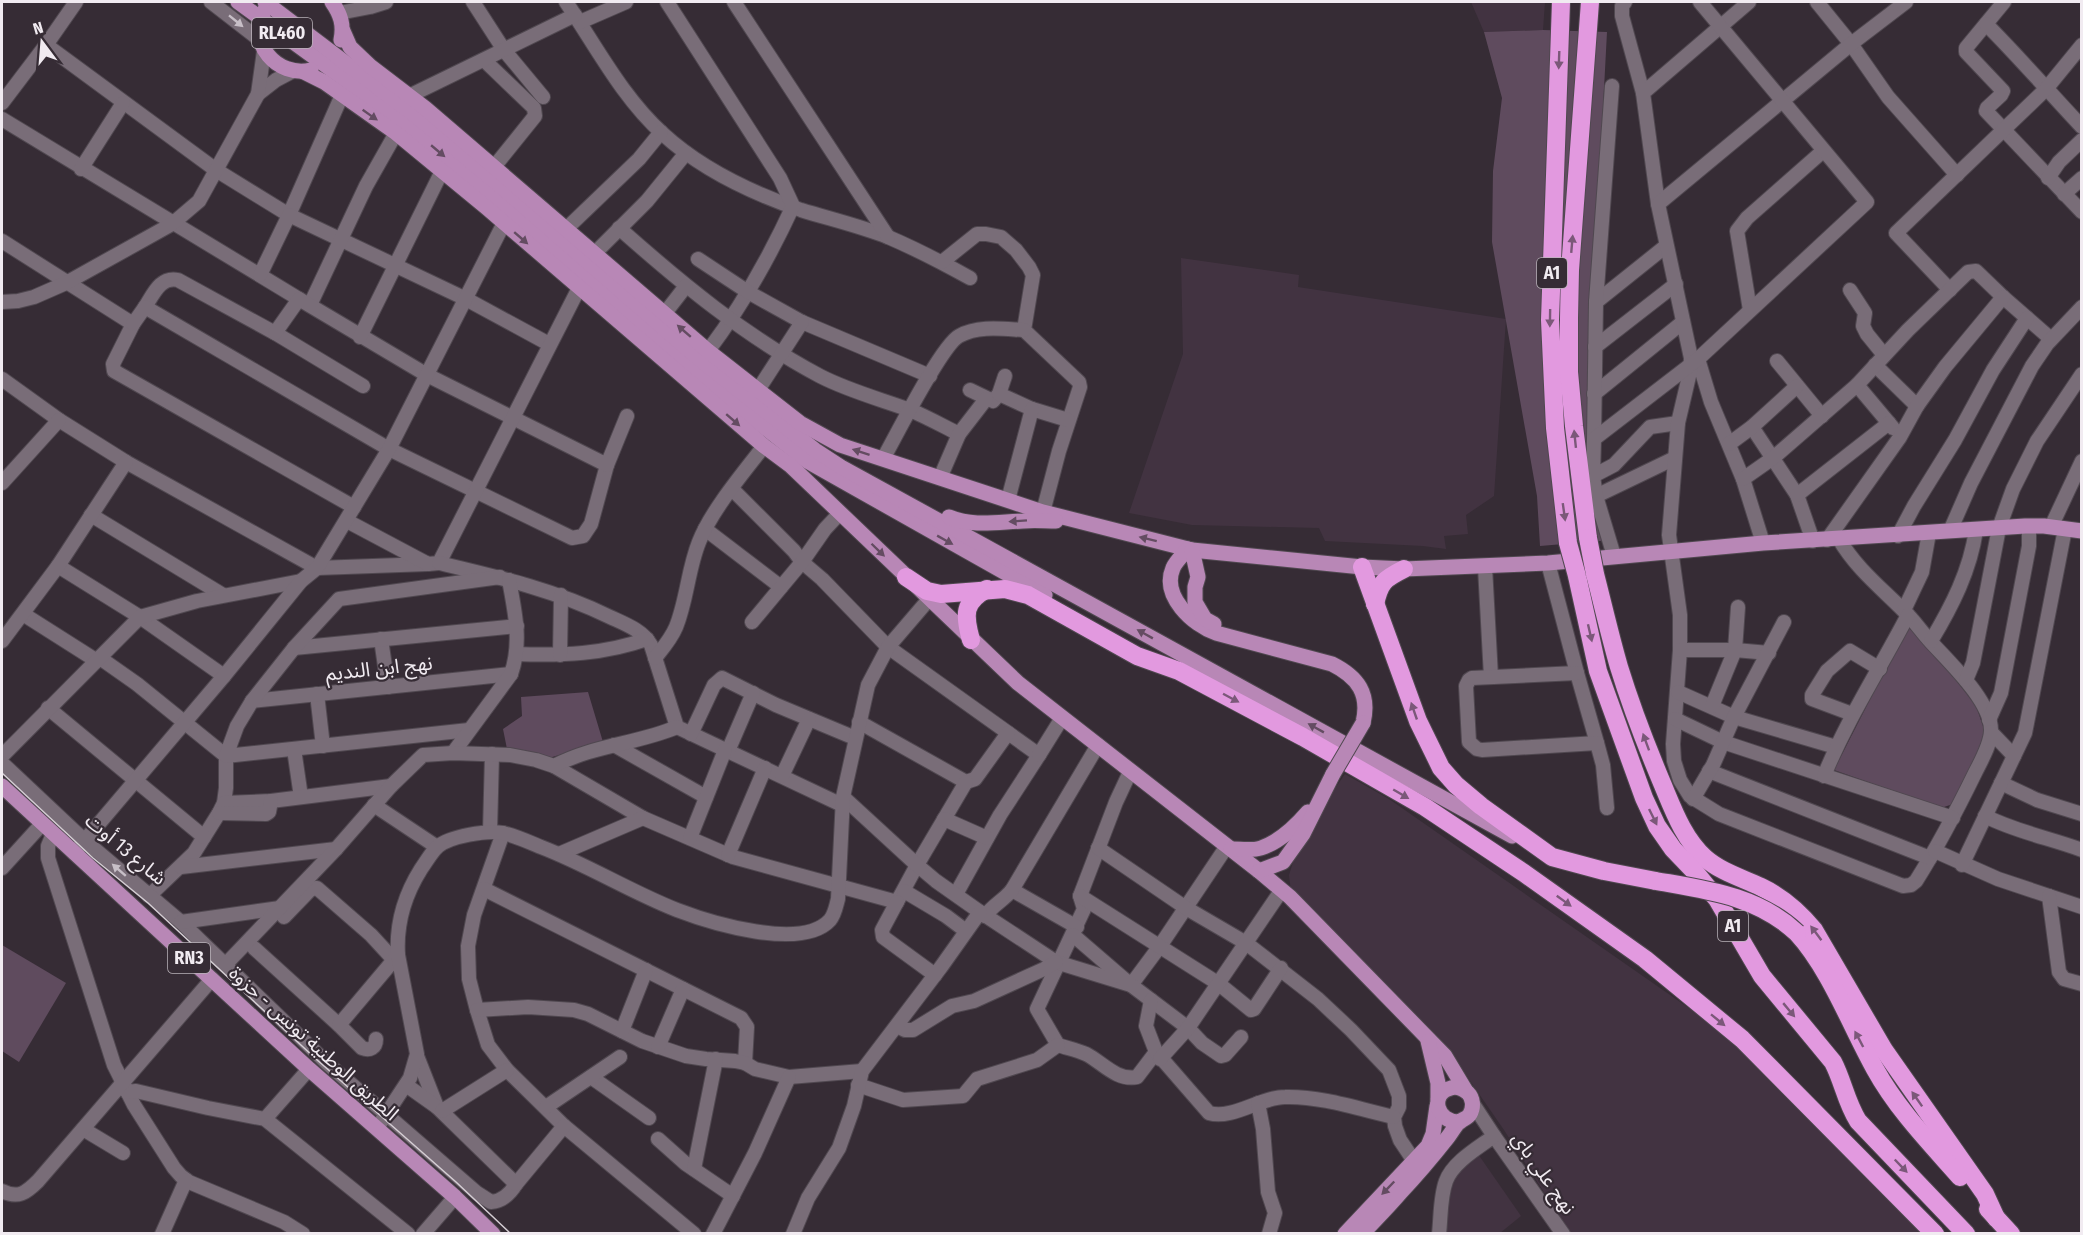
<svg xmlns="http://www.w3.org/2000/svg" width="2083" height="1235" font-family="'Fira Sans Condensed','Noto Sans Arabic',sans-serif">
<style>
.built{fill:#423341}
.green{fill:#5f4b5e}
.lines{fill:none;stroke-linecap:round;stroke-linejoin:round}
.minor-casing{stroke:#504850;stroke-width:16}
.major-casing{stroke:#504850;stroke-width:17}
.highway-casing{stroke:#504850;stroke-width:20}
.minor{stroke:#796d78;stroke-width:14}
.major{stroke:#b887b6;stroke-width:15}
.highway{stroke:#e299df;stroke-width:18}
.tram{stroke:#d5ced4;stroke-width:1.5}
.major-bridge-casing{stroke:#504850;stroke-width:17;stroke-linecap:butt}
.highway-bridge-casing{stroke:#504850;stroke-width:20;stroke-linecap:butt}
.major-bridge{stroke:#b887b6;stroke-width:15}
.highway-bridge{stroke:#e299df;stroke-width:18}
.oneway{fill:#c7bfc7}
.oneway2{fill:#7b5879}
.oneway3{fill:#644c62}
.labels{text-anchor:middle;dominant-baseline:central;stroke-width:4.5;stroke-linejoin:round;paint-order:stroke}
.shield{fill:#362c35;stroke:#b9b2b9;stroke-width:1.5}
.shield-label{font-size:18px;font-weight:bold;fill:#f1ebf1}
.street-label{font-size:20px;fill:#f1ebf1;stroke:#362c35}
</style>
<rect width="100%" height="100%" fill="#362c35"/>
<g class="built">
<path d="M1471,2H1545L1543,30L1484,32Z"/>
<path d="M1181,258L1299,275L1298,287L1506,319L1494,496L1466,515L1468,534L1444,536L1446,549L1423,546L1325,541L1319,528L1192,525L1129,513L1183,354Z"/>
<path d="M1345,774L1389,799L1726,1034L1929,1233H1570L1504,1130L1448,1049L1291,892L1289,875L1295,856L1318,813Z"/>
<path d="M1478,1154L1521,1216L1500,1233L1444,1234L1448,1182Z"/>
</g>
<g class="green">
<path d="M1543,30L1607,32L1588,391L1589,434L1611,540L1540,546L1537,496L1492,242L1493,171L1502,98L1484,32Z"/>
<path d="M1910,621L1976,706L1984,729L1983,740L1956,803L1941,808L1834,770Z"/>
<path d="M588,692L603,742L549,758L527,751L507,749L503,729L522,716L521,697Z"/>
<path d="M2,945L66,983L19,1062L2,1051Z"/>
</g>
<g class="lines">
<defs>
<g id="minor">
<path d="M211,2L260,40"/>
<path d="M473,2L504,50L543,97"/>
<path d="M566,2C596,46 622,97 663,134C701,169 752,193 801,210C830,219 860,226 888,237C916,249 943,263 970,278"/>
<path d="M667,2L780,178L793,206C769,258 742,306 708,351"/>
<path d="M734,2L888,237"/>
<path d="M1625,2L1622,6V16L1643,93"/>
<path d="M1817,2L1851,44L1888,97L1957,175"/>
<path d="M2004,2L1966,48V52L2003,91L2001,95L1987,108L1986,111L2082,212"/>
<path d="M339,13L370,7L386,2"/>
<path d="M580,22L626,2"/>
<path d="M1986,24C2019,57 2050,93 2082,127"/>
<path d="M46,45L216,170L289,215L342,95"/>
<path d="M484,60L534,108L535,116L494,167"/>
<path d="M258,94L276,80L293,71"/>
<path d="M409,96L575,15"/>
<path d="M2,103L46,45L76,2"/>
<path d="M2,119L299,299"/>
<path d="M81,169L123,103"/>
<path d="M2048,178L2059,162L2082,140"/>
<path d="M2064,194L2082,178"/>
<path d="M1658,204L1643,93L1749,2"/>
<path d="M619,228C681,283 746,337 820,376C849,391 880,399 910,410C927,417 943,426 959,434"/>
<path d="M566,229L639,159L661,132"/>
<path d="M2,241L133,324L113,364L114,371L354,507"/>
<path d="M595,253L647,201L686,153"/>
<path d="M698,259L748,292L802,322L930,376"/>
<path d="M942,262L977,234H986L1001,237L1016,250L1029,267L1033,275L1024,330L1079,382L1080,387L1059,451L1043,512"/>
<path d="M260,275L289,215L466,299L549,344"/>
<path d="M1850,290L1865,313L1863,326L1867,334L1884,355"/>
<path d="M1950,290L1896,233L2046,89L2082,45"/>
<path d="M2,302L18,301L34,297L66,283L172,224L199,201L258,94L264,51"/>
<path d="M1596,302L1666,246"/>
<path d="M310,305L366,186L396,133"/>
<path d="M145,307C153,295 160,276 178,280L275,333L363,386"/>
<path d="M1750,310L1737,231L1747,218L1823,151"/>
<path d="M665,313L686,286"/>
<path d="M133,324L145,307L389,449L572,538L583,536L591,524L607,465"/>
<path d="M275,333L299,299L427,375L607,465L627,416"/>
<path d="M360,337L442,171"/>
<path d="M1595,347L1676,284"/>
<path d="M1698,359L1711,402L1743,479L1763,543"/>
<path d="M1777,361L1822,416"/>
<path d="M1875,365L1917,406"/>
<path d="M2,379L59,420L126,462L317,568L428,564"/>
<path d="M1857,385L1893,428"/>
<path d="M758,390L802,322"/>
<path d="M970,390L993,401L999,394L1005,376"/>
<path d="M999,394L1032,409L1068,420"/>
<path d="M1594,394L1683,322"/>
<path d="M1752,427L1797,495L1813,541"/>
<path d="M1594,439L1596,302L1612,86"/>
<path d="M1729,444L1752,427L1797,386"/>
<path d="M883,459C896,436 941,346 959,336C978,325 1004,329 1024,330"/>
<path d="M1593,476L1614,465L1650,427L1678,423"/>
<path d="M940,478L959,434L986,399"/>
<path d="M1743,479L1773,458L1857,385L1908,330L1968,272L1976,271L2003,297L2051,339"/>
<path d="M2,483L59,420"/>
<path d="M732,489L794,551L802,562L822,579L888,647L1039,755L1000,815L956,894"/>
<path d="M1797,495L1889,423"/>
<path d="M1596,496L1675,458"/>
<path d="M1008,500L1032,409"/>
<path d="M91,515L223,595"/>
<path d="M347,521L428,564L439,563L579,288"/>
<path d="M2051,527L2082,461"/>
<path d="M705,529L781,587"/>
<path d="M1950,531L1971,483L2032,366L2047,344L2082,307"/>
<path d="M1898,536L1914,506L1955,440L1993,370L2027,318"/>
<path d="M1839,539C1856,568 1880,587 1903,610C1913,619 1921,631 1930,641C1949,662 1991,701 1991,730C1991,744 1981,761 1975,773C1957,810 1938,846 1916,881L1911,885L1903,886L1719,814L1690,796L1680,780L1674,761L1673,744L1680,650V615L1669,535L1678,423L1690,372L1691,358L1658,204L1851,44L1906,2"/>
<path d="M1827,540L1900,437L1917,406L1945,367L2003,297"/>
<path d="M1614,556L1596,496L1593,476L1594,439L1698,359L1867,202L1700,2"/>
<path d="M439,563C498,577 555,590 610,617C625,624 642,630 651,645L677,727L842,805"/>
<path d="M1548,563L1577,673L1597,743L1603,765L1607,808"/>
<path d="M58,566L140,617L224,676"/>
<path d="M1485,567L1491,677"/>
<path d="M1904,610L1922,572L1929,533"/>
<path d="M23,614L97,661"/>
<path d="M752,622L802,562L825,529L840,513"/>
<path d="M381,639L388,687"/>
<path d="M2,641L58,566L126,462"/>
<path d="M1931,641C1952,606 1970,571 1976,530"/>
<path d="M294,648L517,626"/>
<path d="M1680,650H1735L1769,653"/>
<path d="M516,654C562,656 605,654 647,639"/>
<path d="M560,655L561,595"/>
<path d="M100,658L137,684L226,756V788L224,803L219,813L194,853L149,896"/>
<path d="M655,658C663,648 671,639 676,627C687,600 688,569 699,542C711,511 743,473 764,446"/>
<path d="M1577,673L1472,678L1469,680L1466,686L1469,742L1477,749L1482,750L1597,743"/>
<path d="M1966,680L1973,663L1999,528L2013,489L2037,441L2082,374"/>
<path d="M1678,692L1734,717L1836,747"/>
<path d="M317,694L323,746"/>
<path d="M252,701L511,674"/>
<path d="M1712,706L1735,650L1738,607"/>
<path d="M48,708L204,837"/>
<path d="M1852,714L1812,699V695L1827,671L1850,651L1880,669"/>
<path d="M1675,719L1723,742L1953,818"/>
<path d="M1989,720L2001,693L2029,546V526"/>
<path d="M859,722L966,782L975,779L1008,733"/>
<path d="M469,730L226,756L237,726L252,701L294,648L339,599L500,577"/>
<path d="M1991,732L2014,756"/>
<path d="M691,734L714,685L722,678L776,705L855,738"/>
<path d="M614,745L706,797"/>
<path d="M294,749L301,797"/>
<path d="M728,751L753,693"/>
<path d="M453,753L511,674C522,643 515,612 509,580"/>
<path d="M1039,755L1062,718"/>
<path d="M2,756L140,617L197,601L301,581"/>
<path d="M2,763L84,840L181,922L328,1064L477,1193L491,1202C503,1201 510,1194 516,1184"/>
<path d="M554,766L643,818L733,857L897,902L917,865L966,782"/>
<path d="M1709,771L1930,858"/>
<path d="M1130,772L1116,802L1080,896L1084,909L1037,1009L1058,1045C1067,1048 1077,1050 1086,1054C1102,1062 1116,1081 1137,1077L1156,1052"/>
<path d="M782,776L809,719"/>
<path d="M1824,776C1847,719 1880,669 1908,615"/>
<path d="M2001,783L2037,800L2082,814"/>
<path d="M843,797L917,865L936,881L980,912L1056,962L1131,985L1160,946L1227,846"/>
<path d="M1693,799L1713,765L1734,717L1784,622"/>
<path d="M224,803L271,801L391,786"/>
<path d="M374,805L437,847"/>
<path d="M219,813L266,814L269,812L271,801"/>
<path d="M1985,816C2016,832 2050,838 2082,850"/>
<path d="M944,819L987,838"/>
<path d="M490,832L492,754"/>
<path d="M503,833L474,915L468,946L469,979L477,1010L488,1045L507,1070L564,1126L694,1234"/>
<path d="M53,834L48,846V858L114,1065L134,1105L174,1168L181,1176L189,1182L284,1222L303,1234"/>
<path d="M690,838L725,750"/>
<path d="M1098,848L1186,908L1246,943L1318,999L1351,1030L1389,1070L1399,1096V1107L1394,1117L1395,1126L1400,1140L1414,1161"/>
<path d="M1935,851L1998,879L2082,907"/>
<path d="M74,853L224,676L301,581L317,568L389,449L504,223"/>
<path d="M559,854L643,818"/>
<path d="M728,855L765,768"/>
<path d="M1962,865L2025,733L2065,529"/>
<path d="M181,867L336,849"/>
<path d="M2,868L42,824"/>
<path d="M484,889L741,1018L747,1027L745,1063"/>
<path d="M1012,890L1077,927"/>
<path d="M904,891L946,916L966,931"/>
<path d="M1080,896L1219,984L1251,1010L1254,1009L1281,968"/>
<path d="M2049,896L2059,972L2064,979L2082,984"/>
<path d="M897,902L882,930L883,937L935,975"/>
<path d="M985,916C993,905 1004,900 1012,890L1098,745"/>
<path d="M284,917L311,889L317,888L371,935L394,960"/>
<path d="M181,922L280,908"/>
<path d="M1073,935L1131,985L1188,1028L1202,1043L1221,1056L1225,1055L1241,1037"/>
<path d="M254,948L339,1025L362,1048C370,1051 376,1048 376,1039"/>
<path d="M226,964L336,849L391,786L423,755L453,753L510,755L536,760L554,766C593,745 637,744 677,727"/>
<path d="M1151,1000L1146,1026L1156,1052L1209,1113C1232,1120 1261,1097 1285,1097C1321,1096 1359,1109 1394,1117"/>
<path d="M477,1010L528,1007L574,1010L588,1014L642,1041L686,1056L706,1059L735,1061L745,1063L755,1069L789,1077L862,1071"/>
<path d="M339,1025L398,955"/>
<path d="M897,1026L905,1030H913L952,1006L974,1001L1044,969L1056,962"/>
<path d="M622,1031L646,970"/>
<path d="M658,1047L683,989"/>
<path d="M417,1056L437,1107"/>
<path d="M1160,1059L1188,1028L1281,891"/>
<path d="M591,1077L649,1118"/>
<path d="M406,1085L437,1107L516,1184L564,1126"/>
<path d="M858,1085L903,1100L963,1096L977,1079L1037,1060L1058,1045"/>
<path d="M127,1092L136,1091L208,1108L265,1119L408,1234"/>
<path d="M1258,1103L1263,1129L1268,1192L1275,1213L1269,1234"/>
<path d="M546,1107L620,1057"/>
<path d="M442,1111L507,1070"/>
<path d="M265,1119L309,1069"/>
<path d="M377,1128L410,1078L417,1054L398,955C396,924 404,896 421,869C426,862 431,853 437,847C450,836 487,830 503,833C516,836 529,842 541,847C588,865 631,892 677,910C711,923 802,951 830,920C835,914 836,906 838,899L843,797L868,685L888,647L930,598"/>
<path d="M83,1129L123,1153"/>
<path d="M1494,1136L1563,1234"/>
<path d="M658,1139L686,1164L733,1196"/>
<path d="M694,1169L716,1059"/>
<path d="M2,1191C18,1199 26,1193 38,1181L212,979"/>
<path d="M162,1234L186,1180"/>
<path d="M423,1234L455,1197"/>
<path d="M713,1234L755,1153L789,1077"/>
<path d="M793,1234L808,1198L839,1148L854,1106L862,1071L941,967L980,912"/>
<path d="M1439,1234C1441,1217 1440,1197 1446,1181C1453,1162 1478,1148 1494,1136L1473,1104"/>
</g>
<g id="major">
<path d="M238,2L409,126L496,199L690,368L807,461L1045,595"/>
<path d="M265,2L417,117L504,189L698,358L815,450L841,467L1512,836"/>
<path d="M332,2C341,15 344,25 341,40"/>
<path d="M264,11C247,43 277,78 311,70"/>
<path d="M343,31L350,47L370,66L425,108L708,351L800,423L840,445L1043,512L1192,550L1362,567L1404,569L1548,563L1763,543L2025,526H2044L2082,531"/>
<path d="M304,72L324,82L396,133L487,208L764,446L791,466L1018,683L1259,871L1290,897L1445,1056L1466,1091"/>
<path d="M949,517C973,527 997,522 1023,521C1034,520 1045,521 1056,521"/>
<path d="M1188,549C1183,555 1176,561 1173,568C1161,596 1193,625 1216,633L1332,664C1358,677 1370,694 1363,723"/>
<path d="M1192,550L1198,577L1195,587V602L1205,619L1214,624"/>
<path d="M2,786L309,1069L455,1197L493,1234"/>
<path d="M1231,849C1241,849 1252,851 1261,848C1279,842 1296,826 1308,812"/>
<path d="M1259,871L1283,862L1303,834L1333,774"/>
<path d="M1428,1041L1438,1083V1099"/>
<path d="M1345,1234L1428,1146L1433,1134L1437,1106"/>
<path d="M1362,1234C1375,1220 1388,1207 1400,1193C1417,1175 1433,1156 1448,1137C1452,1132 1455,1126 1459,1122C1463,1119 1468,1118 1470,1114C1474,1107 1473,1098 1468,1093C1463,1089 1457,1086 1451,1088C1429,1093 1436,1123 1460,1122"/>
</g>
<g id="highway">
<path d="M1561,2L1550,320L1555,428L1568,543"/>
<path d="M1588,538L1574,426L1569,372V318L1570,270L1590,2"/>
<path d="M1362,567L1418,721L1441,768L1456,785L1481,806L1552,857L1604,871L1656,881"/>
<path d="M1595,574C1603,605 1610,636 1619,667C1631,706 1646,745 1662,783C1673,809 1683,838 1705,858C1721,872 1742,878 1761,887C1782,897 1799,912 1814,930L1884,1050L1985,1194L1996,1218"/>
<path d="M1577,576L1598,671L1644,798L1657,826L1673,849L1695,872L1717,899L1762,976L1833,1062C1843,1081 1846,1102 1858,1121L1966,1234"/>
<path d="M906,577L927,591L941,594L1005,589L1028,595L1137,656L1179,671L1303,737L1425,807L1524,873L1645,959L1742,1039L1935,1234"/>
<path d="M1375,604C1380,582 1384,579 1404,569"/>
<path d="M971,640C964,615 963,602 987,589"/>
<path d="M1797,933C1830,969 1851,1026 1875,1069C1897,1109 1930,1143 1960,1177"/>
<path d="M1988,1209L2011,1234"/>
</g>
</defs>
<use href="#minor" class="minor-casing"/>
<use href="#major" class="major-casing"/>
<use href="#highway" class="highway-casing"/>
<use href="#minor" class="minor"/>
<use href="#major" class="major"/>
<use href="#highway" class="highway"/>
<path class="tram" d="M2,773L93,858L148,903L316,1059L456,1182L511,1234"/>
<defs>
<path id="major-bridge" d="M1333,774L1363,723"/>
<g id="highway-bridge">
<path d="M1588,538L1595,574"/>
<path d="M1568,543L1577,576"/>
<path d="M1656,881C1707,890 1758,896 1797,933"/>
</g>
</defs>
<use href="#major-bridge" class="major-bridge-casing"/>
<use href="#highway-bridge" class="highway-bridge-casing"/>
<use href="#major-bridge" class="major-bridge"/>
<use href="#highway-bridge" class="highway-bridge"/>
</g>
<defs><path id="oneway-solid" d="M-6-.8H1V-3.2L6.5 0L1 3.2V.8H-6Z" transform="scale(1.5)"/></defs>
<g class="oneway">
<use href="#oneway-solid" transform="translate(236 21) rotate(39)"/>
<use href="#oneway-solid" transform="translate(119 870) rotate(-139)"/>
</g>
<g class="oneway2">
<use href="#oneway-solid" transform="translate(1559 60) rotate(92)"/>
<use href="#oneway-solid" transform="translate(1572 244) rotate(-85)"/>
<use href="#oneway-solid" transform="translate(1550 318) rotate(91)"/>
<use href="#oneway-solid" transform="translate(1575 439) rotate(-96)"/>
<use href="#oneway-solid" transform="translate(1564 512) rotate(82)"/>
<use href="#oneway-solid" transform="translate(1590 633) rotate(77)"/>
<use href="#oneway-solid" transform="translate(1231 698) rotate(28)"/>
<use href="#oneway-solid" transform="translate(1414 711) rotate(-109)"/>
<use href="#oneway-solid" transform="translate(1646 742) rotate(-110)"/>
<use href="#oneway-solid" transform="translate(1401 794) rotate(30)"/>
<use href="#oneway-solid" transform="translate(1653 817) rotate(64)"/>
<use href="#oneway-solid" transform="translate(1564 901) rotate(36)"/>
<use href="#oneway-solid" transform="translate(1816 933) rotate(-127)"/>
<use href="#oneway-solid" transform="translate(1789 1010) rotate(50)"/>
<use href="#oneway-solid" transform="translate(1718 1020) rotate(39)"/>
<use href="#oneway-solid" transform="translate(1859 1039) rotate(-118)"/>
<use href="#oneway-solid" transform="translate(1917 1099) rotate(-125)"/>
<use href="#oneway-solid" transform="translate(1901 1166) rotate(46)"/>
</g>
<g class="oneway3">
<use href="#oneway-solid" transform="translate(370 115) rotate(35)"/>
<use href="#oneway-solid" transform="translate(438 151) rotate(40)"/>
<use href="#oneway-solid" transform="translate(521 238) rotate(41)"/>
<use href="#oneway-solid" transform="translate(684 331) rotate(-139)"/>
<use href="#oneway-solid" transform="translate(733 420) rotate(41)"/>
<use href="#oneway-solid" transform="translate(861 452) rotate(-162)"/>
<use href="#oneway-solid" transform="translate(1018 521) rotate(176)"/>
<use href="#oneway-solid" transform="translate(1148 539) rotate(-166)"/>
<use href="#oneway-solid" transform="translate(945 540) rotate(29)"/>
<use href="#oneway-solid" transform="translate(878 550) rotate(44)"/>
<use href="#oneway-solid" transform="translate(1145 634) rotate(-151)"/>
<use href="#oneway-solid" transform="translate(1316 728) rotate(-151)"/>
<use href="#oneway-solid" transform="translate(1388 1188) rotate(134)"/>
</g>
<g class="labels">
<g class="shield">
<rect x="252" y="18" width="60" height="30" rx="4.5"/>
<rect x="1537" y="258" width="30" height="30" rx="4.5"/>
<rect x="1718" y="911" width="30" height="30" rx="4.5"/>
<rect x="168" y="943" width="42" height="30" rx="4.5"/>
</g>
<g class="shield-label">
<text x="282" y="33">RL460</text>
<text x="1552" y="273">A1</text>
<text x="1733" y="926">A1</text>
<text x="189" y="958">RN3</text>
</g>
<g class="street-label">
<text transform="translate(379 668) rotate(-6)">نهج ابن النديم</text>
<text transform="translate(126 849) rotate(40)">شارع 13 أوت</text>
<text transform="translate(314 1043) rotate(42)">الطريق الوطنية تونس - حزوة</text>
<text transform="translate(1544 1173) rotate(55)">نهج علي باي</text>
</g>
</g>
<rect width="2083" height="1235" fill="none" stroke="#f1ebf1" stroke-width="6"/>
<g transform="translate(42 42) rotate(344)" stroke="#362c35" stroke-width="4.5" paint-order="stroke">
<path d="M0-4.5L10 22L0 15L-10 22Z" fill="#f1ebf1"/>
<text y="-9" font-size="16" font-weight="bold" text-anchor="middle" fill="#f1ebf1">N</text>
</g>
</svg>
